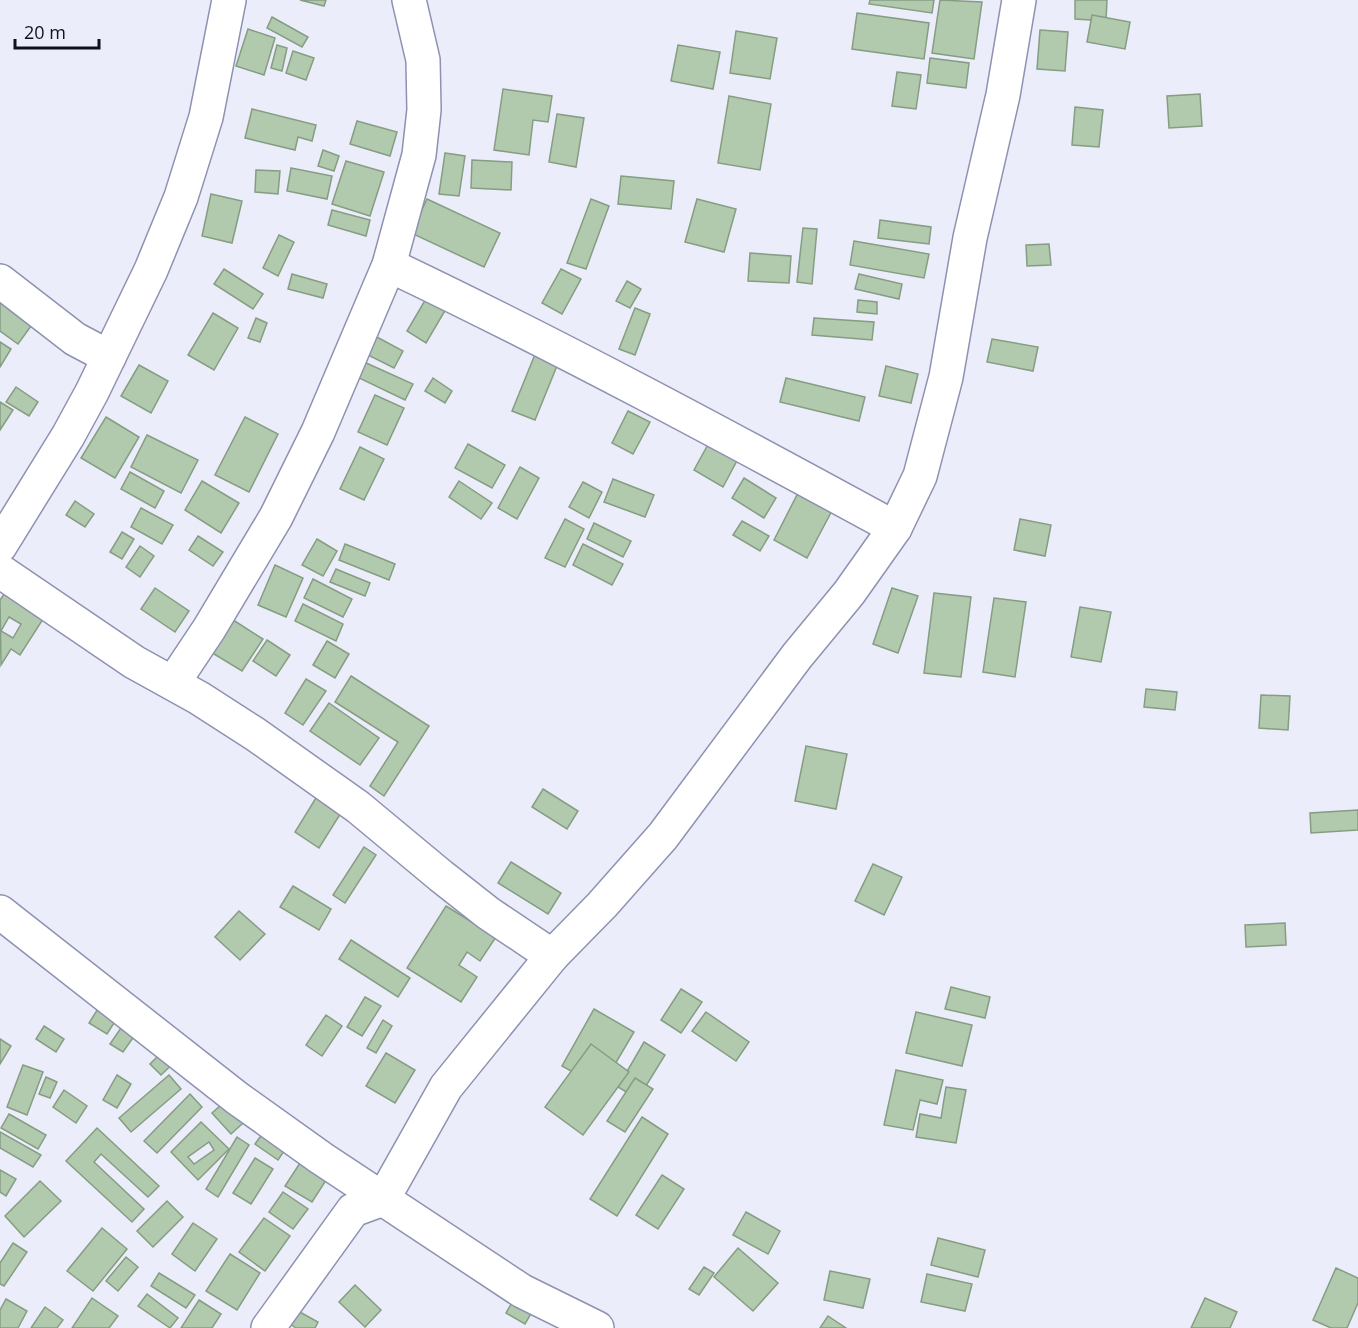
<svg xmlns="http://www.w3.org/2000/svg" width="1358" height="1328" font-family="'Open Sans',sans-serif">
<style>
.building{fill:#b1c9ad;stroke:#859d82;stroke-width:1.5;fill-rule:evenodd}
.lines{fill:none;stroke-linecap:round;stroke-linejoin:round}
.minor-casing{stroke:#8e91b1;stroke-width:36}
.minor{stroke:#fff;stroke-width:33}
</style>
<rect width="100%" height="100%" fill="#ecedfb"/>
<g class="building">
<path d="M300,0H326L324,6Z"/>
<path d="M870,0H934L932,13L869,4Z"/>
<path d="M940,0L982,2L974,59L932,53Z"/>
<path d="M1075,0H1107L1106,21L1075,19Z"/>
<path d="M857,13L929,23L924,59L852,49Z"/>
<path d="M1092,15L1130,22L1125,49L1087,42Z"/>
<path d="M272,17L308,37L302,47L267,28Z"/>
<path d="M248,29L275,38L264,75L236,66Z"/>
<path d="M1040,30L1068,32L1065,71L1037,69Z"/>
<path d="M736,31L777,38L770,79L730,73Z"/>
<path d="M277,45L287,48L282,71L271,68Z"/>
<path d="M678,45L720,52L713,89L671,81Z"/>
<path d="M293,51L314,58L306,80L286,73Z"/>
<path d="M930,58L969,63L966,88L927,83Z"/>
<path d="M897,72L921,75L916,109L892,106Z"/>
<path d="M503,89L552,96L548,122L533,120L529,155L494,150Z"/>
<path d="M1200,94L1202,126L1169,128L1167,96Z"/>
<path d="M729,96L771,104L760,170L718,163Z"/>
<path d="M1075,107L1103,110L1099,147L1072,145Z"/>
<path d="M252,109L316,125L312,141L298,137L295,150L245,138Z"/>
<path d="M557,114L584,118L576,167L549,162Z"/>
<path d="M357,121L397,132L390,156L350,144Z"/>
<path d="M323,150L339,156L334,171L318,166Z"/>
<path d="M445,153L465,156L459,196L439,194Z"/>
<path d="M472,160L512,162L511,190L471,188Z"/>
<path d="M346,161L384,172L370,216L332,204Z"/>
<path d="M291,168L332,176L327,199L287,191Z"/>
<path d="M256,170L280,171L278,194L255,192Z"/>
<path d="M621,176L674,181L671,209L618,204Z"/>
<path d="M211,194L242,201L232,243L202,236Z"/>
<path d="M427,199L500,233L484,267L411,233Z"/>
<path d="M591,199L609,206L586,269L567,263Z"/>
<path d="M697,199L736,209L724,252L685,242Z"/>
<path d="M332,210L370,220L366,236L328,225Z"/>
<path d="M880,220L931,227L929,244L878,238Z"/>
<path d="M803,228L817,229L812,284L797,282Z"/>
<path d="M279,235L294,242L278,276L263,268Z"/>
<path d="M854,241L929,254L924,278L850,265Z"/>
<path d="M1049,244L1051,265L1027,266L1026,245Z"/>
<path d="M750,253L791,256L789,283L748,281Z"/>
<path d="M224,269L263,294L253,309L214,284Z"/>
<path d="M561,269L581,279L562,314L542,303Z"/>
<path d="M292,274L327,284L323,298L288,289Z"/>
<path d="M859,274L902,284L899,299L855,289Z"/>
<path d="M627,281L641,289L630,308L616,301Z"/>
<path d="M427,297L446,309L426,343L407,331Z"/>
<path d="M0,298L34,322L18,344L0,331Z"/>
<path d="M858,300L877,302V314L857,312Z"/>
<path d="M635,308L650,314L635,355L619,349Z"/>
<path d="M213,313L238,328L214,370L188,355Z"/>
<path d="M256,318L267,323L260,342L248,338Z"/>
<path d="M814,318L874,322L872,340L812,335Z"/>
<path d="M375,336L403,351L394,368L366,354Z"/>
<path d="M992,339L1038,347L1033,371L987,362Z"/>
<path d="M0,342L11,349L0,367Z"/>
<path d="M538,347L561,356L535,420L512,411Z"/>
<path d="M364,362L413,384L405,400L357,377Z"/>
<path d="M139,365L168,381L151,413L121,396Z"/>
<path d="M886,366L918,374L911,403L879,396Z"/>
<path d="M433,378L452,391L445,403L425,391Z"/>
<path d="M786,378L865,397L859,421L780,402Z"/>
<path d="M16,387L38,402L29,416L6,402Z"/>
<path d="M375,395L404,408L387,445L358,432Z"/>
<path d="M0,402L13,410L0,430Z"/>
<path d="M628,411L650,422L633,454L612,443Z"/>
<path d="M106,417L139,437L115,478L81,458Z"/>
<path d="M245,417L278,434L249,492L215,475Z"/>
<path d="M147,435L198,460L181,493L131,467Z"/>
<path d="M711,439L740,455L723,487L694,470Z"/>
<path d="M468,444L505,465L492,488L455,468Z"/>
<path d="M360,447L384,459L364,500L340,489Z"/>
<path d="M520,467L539,478L517,519L498,508Z"/>
<path d="M130,472L164,491L155,508L121,489Z"/>
<path d="M744,478L776,498L764,518L732,498Z"/>
<path d="M613,479L654,495L645,517L604,502Z"/>
<path d="M202,481L239,503L221,533L185,510Z"/>
<path d="M459,481L492,503L481,519L449,497Z"/>
<path d="M583,482L602,492L589,518L569,507Z"/>
<path d="M801,487L835,505L807,558L774,540Z"/>
<path d="M75,501L94,514L85,527L66,515Z"/>
<path d="M141,508L173,525L162,544L131,527Z"/>
<path d="M565,519L584,529L565,567L545,558Z"/>
<path d="M1020,519L1051,525L1045,556L1014,550Z"/>
<path d="M742,521L769,536L760,551L733,535Z"/>
<path d="M594,523L631,541L623,557L587,539Z"/>
<path d="M122,532L134,539L122,559L110,552Z"/>
<path d="M198,536L223,552L213,566L189,550Z"/>
<path d="M317,539L337,551L323,576L302,565Z"/>
<path d="M345,544L395,564L389,580L339,560Z"/>
<path d="M583,544L623,564L612,585L573,565Z"/>
<path d="M140,546L154,556L140,577L126,567Z"/>
<path d="M275,565L303,578L286,617L258,605Z"/>
<path d="M336,569L370,583L365,596L330,582Z"/>
<path d="M313,579L352,599L343,617L304,598Z"/>
<path d="M155,588L189,611L175,632L141,609Z"/>
<path d="M892,588L918,596L898,653L873,644Z"/>
<path d="M6,591L45,616L20,655L11,649L1,665L0,600ZM9,617L21,624L13,638L1,631Z"/>
<path d="M934,593L971,597L961,677L924,673Z"/>
<path d="M994,598L1026,602L1015,677L983,672Z"/>
<path d="M303,604L343,624L336,641L295,621Z"/>
<path d="M1080,607L1111,612L1101,662L1071,657Z"/>
<path d="M230,618L263,639L242,671L209,651Z"/>
<path d="M267,640L290,655L276,676L253,661Z"/>
<path d="M327,641L349,654L335,678L313,665Z"/>
<path d="M351,676L429,726L384,796L370,786L398,742L335,702Z"/>
<path d="M306,679L326,691L303,725L285,713Z"/>
<path d="M1146,689L1177,692L1175,710L1144,707Z"/>
<path d="M1261,695L1290,696L1288,730L1259,728Z"/>
<path d="M329,703L379,738L360,765L310,731Z"/>
<path d="M806,746L847,754L836,809L795,801Z"/>
<path d="M543,789L578,811L567,829L532,807Z"/>
<path d="M319,793L344,808L319,848L295,832Z"/>
<path d="M1358,810V830L1311,833L1310,813Z"/>
<path d="M364,847L376,855L345,903L333,895Z"/>
<path d="M511,862L561,893L548,914L498,883Z"/>
<path d="M873,864L902,877L884,915L855,901Z"/>
<path d="M293,886L331,909L319,930L280,907Z"/>
<path d="M446,906L496,937L480,961L467,952L459,965L477,977L461,1002L407,968Z"/>
<path d="M239,911L265,934L240,960L215,937Z"/>
<path d="M1285,923L1286,945L1246,947L1245,925Z"/>
<path d="M351,940L410,978L398,997L339,959Z"/>
<path d="M951,987L990,997L985,1018L945,1009Z"/>
<path d="M681,989L702,1002L681,1033L661,1020Z"/>
<path d="M108,993L126,1004L107,1034L89,1023Z"/>
<path d="M365,997L381,1006L362,1036L347,1027Z"/>
<path d="M134,1009L147,1018L123,1052L110,1044Z"/>
<path d="M594,1009L634,1032L601,1088L562,1066Z"/>
<path d="M706,1012L749,1042L736,1061L692,1031Z"/>
<path d="M916,1012L972,1025L962,1066L906,1053Z"/>
<path d="M326,1015L342,1026L322,1056L306,1045Z"/>
<path d="M383,1020L392,1026L376,1053L367,1048Z"/>
<path d="M44,1026L64,1039L56,1052L36,1039Z"/>
<path d="M0,1039L11,1046L0,1064Z"/>
<path d="M174,1040L185,1052L161,1075L150,1064Z"/>
<path d="M644,1042L665,1055L638,1099L618,1087Z"/>
<path d="M591,1044L629,1072L583,1135L545,1107Z"/>
<path d="M386,1053L415,1070L395,1103L366,1086Z"/>
<path d="M23,1065L43,1072L27,1115L7,1107Z"/>
<path d="M896,1070L943,1080L937,1104L920,1100L913,1130L884,1125Z"/>
<path d="M117,1075L131,1084L117,1108L103,1100Z"/>
<path d="M169,1075L181,1089L131,1132L119,1118Z"/>
<path d="M46,1077L57,1082L50,1098L39,1094Z"/>
<path d="M635,1078L653,1089L625,1132L607,1121Z"/>
<path d="M243,1085L262,1106L231,1134L212,1113Z"/>
<path d="M946,1087L966,1090L956,1143L916,1137L920,1114L941,1118Z"/>
<path d="M64,1090L87,1106L76,1123L53,1107Z"/>
<path d="M190,1094L202,1107L157,1153L144,1141Z"/>
<path d="M9,1114L46,1135L38,1149L1,1128Z"/>
<path d="M642,1117L668,1134L617,1216L590,1199Z"/>
<path d="M273,1119L295,1135L278,1160L255,1144Z"/>
<path d="M201,1122L229,1149L198,1180L171,1152ZM209,1142L214,1150L194,1164L188,1157Z"/>
<path d="M97,1128L159,1186L148,1197L101,1154L94,1162L144,1209L132,1222L66,1161Z"/>
<path d="M0,1132L41,1155L33,1167L0,1148Z"/>
<path d="M237,1137L249,1145L218,1197L206,1189Z"/>
<path d="M315,1140L341,1157L312,1202L285,1186Z"/>
<path d="M255,1158L273,1169L251,1204L233,1193Z"/>
<path d="M0,1170L16,1179L6,1196L0,1192Z"/>
<path d="M662,1175L684,1189L658,1229L636,1215Z"/>
<path d="M40,1181L61,1201L24,1237L5,1216Z"/>
<path d="M283,1192L308,1209L293,1229L269,1212Z"/>
<path d="M167,1201L183,1217L153,1247L137,1231Z"/>
<path d="M746,1212L780,1231L768,1254L733,1235Z"/>
<path d="M264,1218L290,1236L265,1271L239,1252Z"/>
<path d="M193,1223L217,1239L195,1271L172,1254Z"/>
<path d="M102,1228L127,1249L93,1291L67,1271Z"/>
<path d="M938,1238L985,1250L978,1277L931,1265Z"/>
<path d="M13,1243L27,1252L4,1286L0,1284V1263Z"/>
<path d="M738,1248L778,1283L753,1311L714,1277Z"/>
<path d="M230,1254L260,1273L237,1310L206,1291Z"/>
<path d="M126,1257L138,1267L118,1291L106,1281Z"/>
<path d="M704,1267L714,1273L699,1295L689,1289Z"/>
<path d="M1336,1268L1358,1278V1303L1347,1328H1331L1313,1320Z"/>
<path d="M830,1271L870,1279L863,1308L824,1300Z"/>
<path d="M159,1273L195,1295L186,1308L151,1286Z"/>
<path d="M927,1274L972,1284L965,1311L921,1302Z"/>
<path d="M528,1275L547,1286L525,1324L506,1313Z"/>
<path d="M355,1285L381,1310L365,1327L339,1302Z"/>
<path d="M147,1294L178,1318L170,1328L138,1306Z"/>
<path d="M92,1298L118,1316L109,1328H72Z"/>
<path d="M1205,1298L1237,1312L1230,1328H1191Z"/>
<path d="M6,1299L27,1311L18,1328H0V1310Z"/>
<path d="M199,1300L221,1314L212,1328H181Z"/>
<path d="M45,1307L63,1320L57,1328H31Z"/>
<path d="M298,1311L318,1322L315,1328H296L290,1324Z"/>
<path d="M828,1316L846,1328H820Z"/>
</g>
<g class="lines">
<defs>
<g id="minor">
<path d="M389,265C561,347 728,437 895,528"/>
<path d="M0,281L75,339L109,357"/>
<path d="M0,546L68,436L92,392L151,270L181,197L206,117L229,0"/>
<path d="M0,571L134,662L199,698L255,734L358,807L441,876L488,913L552,956"/>
<path d="M173,683L209,629L276,517L318,432L389,265L419,155L424,110L423,60L409,0"/>
<path d="M0,912L237,1098L321,1158L522,1291L597,1328"/>
<path d="M268,1328L353,1210L383,1199L446,1087L552,956L602,905L663,836L797,656L849,593L895,528L920,476L946,377L970,238L1003,95L1019,0"/>
</g>
</defs>
<use href="#minor" class="minor-casing"/>
<use href="#minor" class="minor"/>
</g>
<path d="M15 39v9h84v-9" fill="none" stroke="#10111c" stroke-width="3"/>
<text x="24" y="39" font-size="18" fill="#10111c" stroke="#ecedfb" stroke-width="4.5" paint-order="stroke">20 m</text>
</svg>
